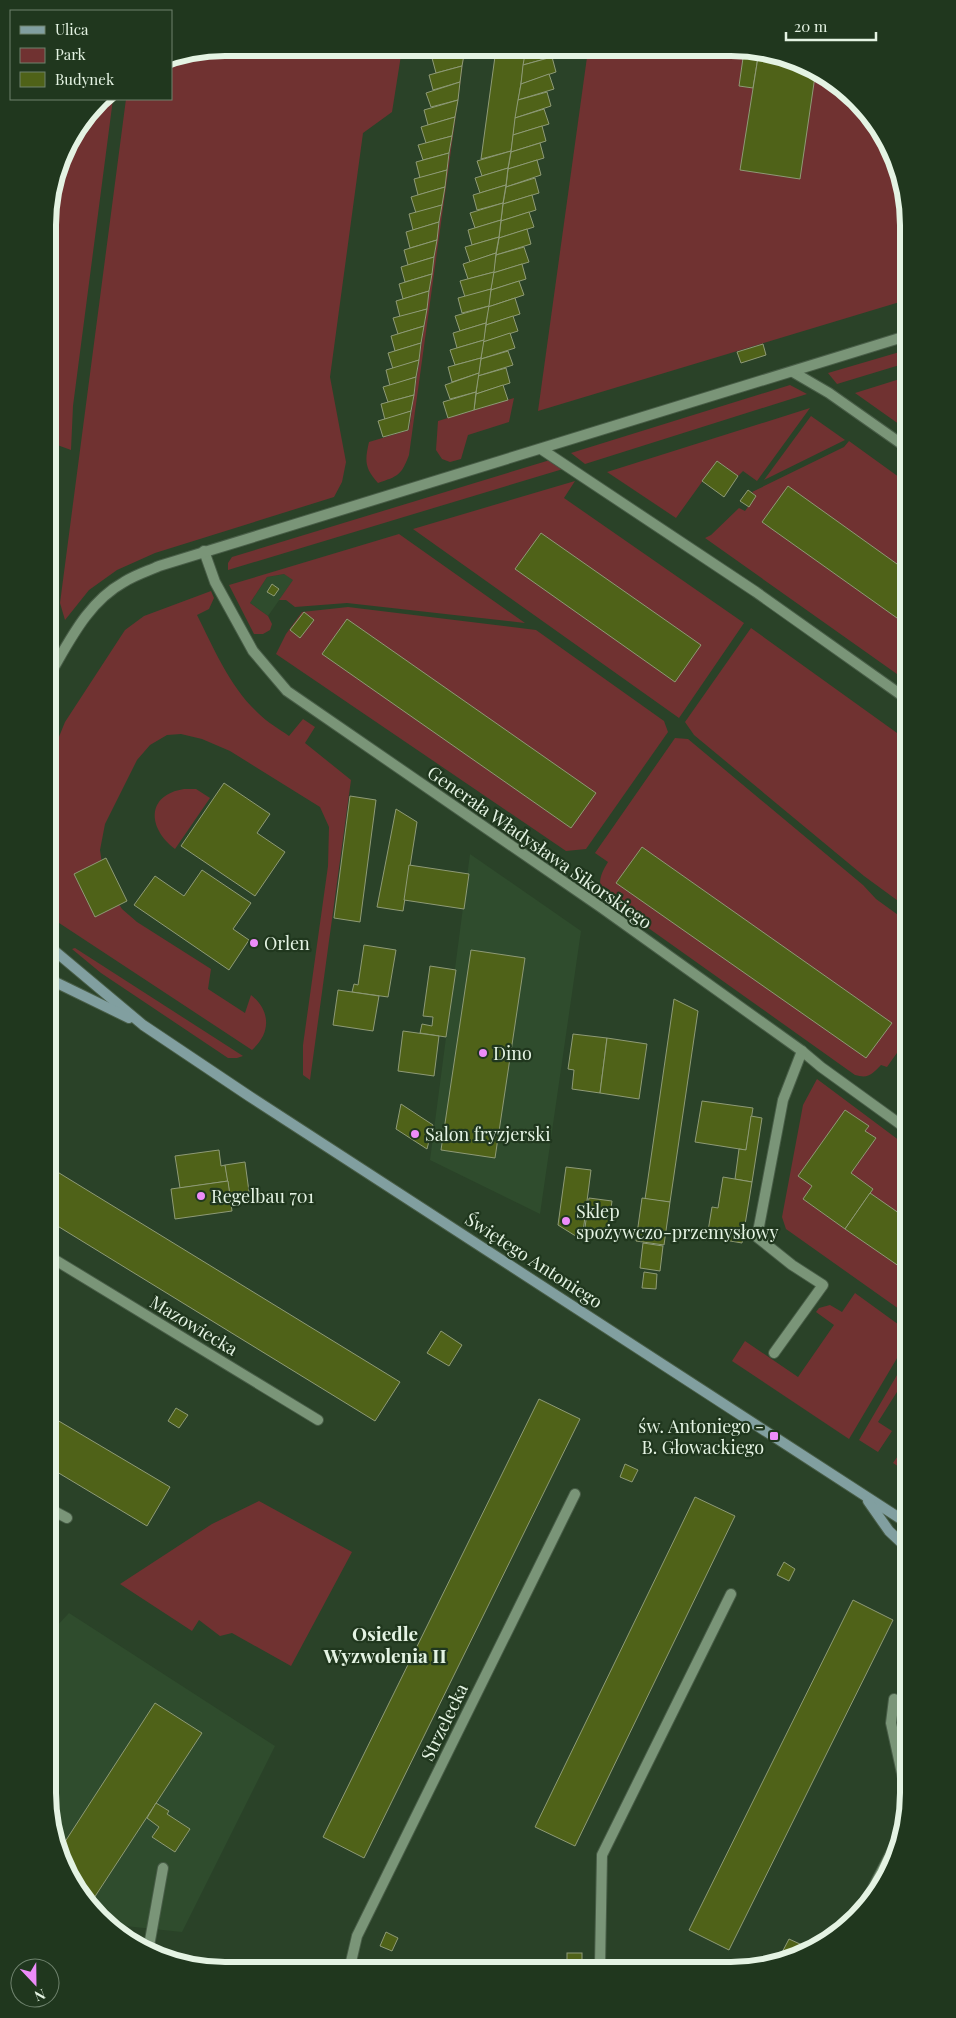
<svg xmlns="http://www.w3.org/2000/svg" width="956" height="2018" font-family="'Playfair Display',serif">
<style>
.built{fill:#2f4c2d}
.green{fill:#703231}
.building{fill:#4f6218;stroke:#8e9a76}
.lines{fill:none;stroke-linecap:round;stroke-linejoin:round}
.street-casing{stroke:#485d47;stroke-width:12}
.secondary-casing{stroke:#485d47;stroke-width:12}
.street{stroke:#7a9578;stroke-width:10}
.secondary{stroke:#819fa0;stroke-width:10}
.poi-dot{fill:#ed8cf9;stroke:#20371e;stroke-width:2}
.labels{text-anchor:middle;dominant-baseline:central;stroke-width:4.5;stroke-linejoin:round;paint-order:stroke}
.street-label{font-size:18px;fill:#e4f3e3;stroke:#20371e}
.poi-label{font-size:18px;fill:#e4f3e3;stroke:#20371e;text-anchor:start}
.neighbourhood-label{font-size:19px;font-weight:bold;fill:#e4f3e3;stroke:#20371e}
.rim{fill:none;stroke:#e4f3e3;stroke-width:6}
</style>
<rect width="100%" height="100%" fill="#2a4228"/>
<g class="built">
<path d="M284,574L294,579L268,616L250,603L267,577Z"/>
<path d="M470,854L581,931L540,1214L430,1160Z"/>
<path d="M69,1613L275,1746L182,1932L106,1924L77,1891L54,1839L53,1630Z"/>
</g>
<g class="green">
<path d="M225,48L402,49L392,112L363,133L330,377L346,462L342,482L334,497L155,553L117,570L89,590L65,620L60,603L126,99H171V58Z"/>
<path d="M465,49L409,455C401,476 398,476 378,483C364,468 365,460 369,442L409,430Z"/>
<path d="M588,50L765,51L848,92L879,127L902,179L903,301L538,411Z"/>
<path d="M102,99H113L73,406L71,450L49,442L48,213L66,146Z"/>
<path d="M903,351V364L837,384L828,373Z"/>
<path d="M903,378V427L855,393Z"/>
<path d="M790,385L807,394L585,464L571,453Z"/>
<path d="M514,398L509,422L468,435L461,459L450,462L442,459L436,450L438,421Z"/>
<path d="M810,408L757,481L743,471L738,476L717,461L676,518L607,472Z"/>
<path d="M811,416L845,440L764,480Z"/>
<path d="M849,441L903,480L904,679L705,538L711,535L739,508L745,511L756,496L752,492L844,447Z"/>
<path d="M550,460L563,469L228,570V563L232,557Z"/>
<path d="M575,481L564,498L744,623L679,718L413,529Z"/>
<path d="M399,534L525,623L347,603L295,607L286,600H279L293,580L284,574L267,577L250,603L268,616L272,624L270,630L263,634H254L229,585Z"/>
<path d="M211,591L214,598L209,609L197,615C214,649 230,687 258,713C267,722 279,729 289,736L303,719L315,727L305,743L351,780L310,1080L303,1075V1045L328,866L329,827L320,807L230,751L202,739L181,734L167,735L150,745L137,760L105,824L100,850L103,871L112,893L122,909L137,922L211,969L208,989L245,1013L251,995C271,1011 271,1033 252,1050L50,917V759L65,722L125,630L144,616Z"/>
<path d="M348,607L536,630L664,721L668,732L586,849L566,851L276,654L286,634L302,612Z"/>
<path d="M751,628L904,738L905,906L864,876L694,735L685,722Z"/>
<path d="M675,738L688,739L863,885L876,899L905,920L899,1050L887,1067L881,1065C872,1074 869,1079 855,1075L616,905C597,891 596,881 608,862L595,853Z"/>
<path d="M184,789H196L210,798L175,849C147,828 146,795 184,789Z"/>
<path d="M75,948L243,1056L237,1058H228L101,973L72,949Z"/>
<path d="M817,1079L900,1141L906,1143V1314L786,1229L782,1217L803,1105Z"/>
<path d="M855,1293L906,1330V1343L849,1439L732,1361L745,1341L798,1377L834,1325L816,1312L819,1308L830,1305L842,1312Z"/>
<path d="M907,1358V1376L878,1422L892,1431L878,1452L859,1440Z"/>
<path d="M907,1443V1472L893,1463Z"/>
<path d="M259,1501L352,1552L291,1666L232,1633L220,1636L199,1620L192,1631L120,1584L212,1524Z"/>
</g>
<g class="building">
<path d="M437,49H462L439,56Z"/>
<path d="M465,49L462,66L436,73L432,58Z"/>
<path d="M496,49H526L511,151L481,159Z"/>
<path d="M526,49L557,50L559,55L523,65Z"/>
<path d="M744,51H759L753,88L739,86Z"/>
<path d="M759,51H765L815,76L800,179L740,170Z"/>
<path d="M552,57L556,72L521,84L523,65Z"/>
<path d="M462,66L460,82L433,90L429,75Z"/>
<path d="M549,74L554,89L518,100L521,84Z"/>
<path d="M460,82L458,100L431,107L426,93Z"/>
<path d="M547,92L551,106L515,118L518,100Z"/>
<path d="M458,100L455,117L428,125L424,110Z"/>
<path d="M544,109L549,124L513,135L515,118Z"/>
<path d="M455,117L452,136L426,143L421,127Z"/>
<path d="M542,126L546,141L511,152L513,135Z"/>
<path d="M452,136L449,153L423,160L418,145Z"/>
<path d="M540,143L544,158L508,169L511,152Z"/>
<path d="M511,151L508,168L482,176L477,161Z"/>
<path d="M449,153L447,170L420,178L416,162Z"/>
<path d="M537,160L541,175L506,187L508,169Z"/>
<path d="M508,168L506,185L480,193L475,178Z"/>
<path d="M447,170L445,187L418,195L414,179Z"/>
<path d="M535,178L539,193L503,204L506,187Z"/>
<path d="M506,185L503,203L477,210L473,195Z"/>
<path d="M445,187L442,205L416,213L411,197Z"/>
<path d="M532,195L536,210L501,221L503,204Z"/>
<path d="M503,203L501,220L475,228L470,213Z"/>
<path d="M442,205L439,222L413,230L409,214Z"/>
<path d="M529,212L534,227L499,238L501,221Z"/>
<path d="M501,220L499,237L472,245L468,230Z"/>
<path d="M439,222L437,240L410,248L406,232Z"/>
<path d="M527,229L531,244L496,255L499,238Z"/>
<path d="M499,237L496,253L470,262L465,247Z"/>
<path d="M437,240L434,257L408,265L404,250Z"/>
<path d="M524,247L529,262L493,273L496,255Z"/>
<path d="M496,253L494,272L468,279L463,264Z"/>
<path d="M434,257L432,274L405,282L401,267Z"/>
<path d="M522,264L526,279L491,290L493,273Z"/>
<path d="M494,272L491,289L465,297L460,281Z"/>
<path d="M432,274L429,291L403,299L399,284Z"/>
<path d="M519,281L524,295L488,307L491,290Z"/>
<path d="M491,289L489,306L462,313L458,298Z"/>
<path d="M429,291L427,309L400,317L396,301Z"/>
<path d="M515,298L520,314L486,325L488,307Z"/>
<path d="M489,306L486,323L460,331L455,316Z"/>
<path d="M427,309L424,326L398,334L393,318Z"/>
<path d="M513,316L518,331L483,342L486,325Z"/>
<path d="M486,323L484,340L457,348L453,333Z"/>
<path d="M424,326L421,343L395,351L391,336Z"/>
<path d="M510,333L515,348L481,359L483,342Z"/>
<path d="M484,340L481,358L455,365L450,350Z"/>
<path d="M421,343L419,360L393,369L388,353Z"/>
<path d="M763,344L766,355L741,363L737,352Z"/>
<path d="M508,351L513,365L478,376L481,359Z"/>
<path d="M481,358L479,373L452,382L448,367Z"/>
<path d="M419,360L416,377L390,386L386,370Z"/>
<path d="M506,368L510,383L476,394L478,376Z"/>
<path d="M479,373L476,392L450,399L445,385Z"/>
<path d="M416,377L414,395L388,402L383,387Z"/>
<path d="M503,385L508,400L474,410L476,394Z"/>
<path d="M476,392L474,410L448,418L443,402Z"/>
<path d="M414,395L411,411L385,420L381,404Z"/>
<path d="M411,411L408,430L383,437L378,421Z"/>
<path d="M717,461L738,476L724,497L702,481Z"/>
<path d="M788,486L904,569V623L762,522Z"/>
<path d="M748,490L756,496L749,507L740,501Z"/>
<path d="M541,533L701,645L675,682L515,569Z"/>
<path d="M272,584L279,589L274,596L267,592Z"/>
<path d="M304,612L314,620L300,638L290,630Z"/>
<path d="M347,619L596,793L571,828L322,654Z"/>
<path d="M224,783L270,814L257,833L285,852L255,896L181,846Z"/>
<path d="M350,796L376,800L360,922L334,918Z"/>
<path d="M396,809L417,822L403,911L377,907Z"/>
<path d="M642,847L892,1023L866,1058L616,883Z"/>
<path d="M106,858L127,901L95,917L74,874Z"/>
<path d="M409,865L469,874L464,909L404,900Z"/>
<path d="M202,870L251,903L233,929L249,940L229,970L134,905L155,876L184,896Z"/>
<path d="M364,945L396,950L388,997L352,992L354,984L358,985Z"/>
<path d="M471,950L525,958L495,1158L441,1150Z"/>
<path d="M430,966L456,970L446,1037L420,1033L422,1024L432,1026L433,1017L423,1016Z"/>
<path d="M338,990L379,996L373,1031L333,1025Z"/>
<path d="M674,999L698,1011L670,1202L645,1199Z"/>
<path d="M403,1031L439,1036L434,1076L398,1071Z"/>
<path d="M573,1034L607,1038L600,1093L572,1089L574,1070L568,1069Z"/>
<path d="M607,1038L647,1044L639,1099L600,1093Z"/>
<path d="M702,1101L753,1108L746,1150L695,1142Z"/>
<path d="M401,1104L433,1125L427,1149L396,1129Z"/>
<path d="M845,1110L869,1126L865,1131L876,1138L851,1173L873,1189L845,1229L803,1199L812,1186L798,1176Z"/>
<path d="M751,1116L762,1118L752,1182L735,1179L739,1149L746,1150Z"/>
<path d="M219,1150L221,1166L225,1165L228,1181L180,1188L175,1156Z"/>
<path d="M245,1162L250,1199L231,1202L225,1165Z"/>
<path d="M566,1167L591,1170L582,1240L558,1225Z"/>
<path d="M51,1168L400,1382L375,1421L51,1222Z"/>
<path d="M723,1177L752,1182L742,1243L707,1237L712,1207L718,1208Z"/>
<path d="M228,1181L232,1211L175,1219L171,1189Z"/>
<path d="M870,1193L906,1218V1271L845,1229Z"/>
<path d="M589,1198L612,1201L607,1238L584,1235Z"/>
<path d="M642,1198L670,1202L664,1245L636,1241Z"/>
<path d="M643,1243L663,1246L660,1271L640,1268Z"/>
<path d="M644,1272L657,1274L656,1289L642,1288Z"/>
<path d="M441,1331L462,1345L449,1366L427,1353Z"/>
<path d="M539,1399L580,1419L364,1858L323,1837Z"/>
<path d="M176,1408L188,1415L179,1428L168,1421Z"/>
<path d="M52,1417L170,1487L147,1526L52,1469Z"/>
<path d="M625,1464L638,1470L632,1482L620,1477Z"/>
<path d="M695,1497L735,1516L575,1846L535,1827Z"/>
<path d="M784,1562L795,1569L789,1581L777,1575Z"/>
<path d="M853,1600L893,1620L729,1950L689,1930Z"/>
<path d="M155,1703L202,1733L94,1898L74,1885L59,1851Z"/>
<path d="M156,1803L169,1811L167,1814L190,1829L175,1852L152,1837L159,1827L147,1818Z"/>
<path d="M386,1932L398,1938L392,1951L380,1946Z"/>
<path d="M789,1939L811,1949L780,1963L777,1962Z"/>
<rect x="567" y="1953" width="15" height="12"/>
</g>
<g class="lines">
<defs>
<g id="street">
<path d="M793,372L829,393L903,445"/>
<path d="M541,449L756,592L904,697"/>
<path d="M204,551L215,582L253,651L287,691L602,908L802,1051L821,1067L904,1127L906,1125"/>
<path d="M50,674C70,640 88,602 124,582C135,575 148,571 159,566L903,337"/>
<path d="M52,1258L318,1420"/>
<path d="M774,1353L823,1285L792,1265L757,1237L783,1100L802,1051"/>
<path d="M52,1510L67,1518"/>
<path d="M894,1699L891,1723L908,1801"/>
<path d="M859,1915L901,1834"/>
<path d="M149,1946L163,1868"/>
<path d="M600,1965L602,1855L731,1594"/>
<path d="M350,1966L357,1936L575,1494"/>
</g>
<g id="secondary">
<path d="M50,947L143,1025L249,1096L907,1523"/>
<path d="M51,980L129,1018"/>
<path d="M868,1501L889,1531L907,1548"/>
</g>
</defs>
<use href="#street" class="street-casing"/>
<use href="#secondary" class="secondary-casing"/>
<use href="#street" class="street"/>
<use href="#secondary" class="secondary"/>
</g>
<g class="poi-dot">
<circle cx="254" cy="943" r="5"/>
<circle cx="483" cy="1053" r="5"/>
<circle cx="415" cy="1134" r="5"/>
<circle cx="201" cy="1196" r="5"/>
<circle cx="566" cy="1221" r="5"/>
<rect x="769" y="1431" width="10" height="10" rx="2.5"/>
</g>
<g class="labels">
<g class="street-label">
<text transform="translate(540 847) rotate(35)">Generała Władysława Sikorskiego</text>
<text transform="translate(534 1260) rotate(33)">Świętego Antoniego</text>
<text transform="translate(194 1325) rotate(31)">Mazowiecka</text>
<text transform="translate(444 1722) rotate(-64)">Strzelecka</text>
</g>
<g class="poi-label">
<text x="264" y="943">Orlen</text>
<text x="493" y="1053">Dino</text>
<text x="425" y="1134">Salon fryzjerski</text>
<text x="211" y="1196">Regelbau 701</text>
<text x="576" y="1211">Sklep<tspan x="576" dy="21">spożywczo-przemysłowy</tspan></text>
<text x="764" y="1426" text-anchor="end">św. Antoniego -<tspan x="764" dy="21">B. Głowackiego</tspan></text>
</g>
<g class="neighbourhood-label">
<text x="385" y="1633">Osiedle<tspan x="385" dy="22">Wyzwolenia II</tspan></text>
</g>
</g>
<path d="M0 0H956V2018H0ZM225 56H731A169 169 0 0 1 900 225V1793A169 169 0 0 1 731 1962H225A169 169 0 0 1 56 1793V225A169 169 0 0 1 225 56Z" fill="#20371e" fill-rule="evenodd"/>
<path class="rim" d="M225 56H731A169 169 0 0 1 900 225V1793A169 169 0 0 1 731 1962H225A169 169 0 0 1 56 1793V225A169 169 0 0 1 225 56Z"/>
<rect x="10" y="10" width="162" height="90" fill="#20371e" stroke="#6e826d"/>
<rect x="20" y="26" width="25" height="8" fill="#819fa0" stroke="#6e826d"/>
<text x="55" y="35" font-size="15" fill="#e4f3e3">Ulica</text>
<rect x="20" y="48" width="25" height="15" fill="#703231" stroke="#6e826d"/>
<text x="55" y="60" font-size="15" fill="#e4f3e3">Park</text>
<rect x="20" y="72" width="25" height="15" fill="#4f6218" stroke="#6e826d"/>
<text x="55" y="85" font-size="15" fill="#e4f3e3">Budynek</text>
<g transform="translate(35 1983) rotate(158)"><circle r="24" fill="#20371e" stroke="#6e826d"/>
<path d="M0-4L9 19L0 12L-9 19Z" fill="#ed8cf9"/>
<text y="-8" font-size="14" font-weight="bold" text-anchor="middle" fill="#e4f3e3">N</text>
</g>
<path d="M786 32v8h90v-8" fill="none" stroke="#e4f3e3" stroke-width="2.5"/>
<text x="794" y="32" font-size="15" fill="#e4f3e3" stroke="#20371e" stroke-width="4" paint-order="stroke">20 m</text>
</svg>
